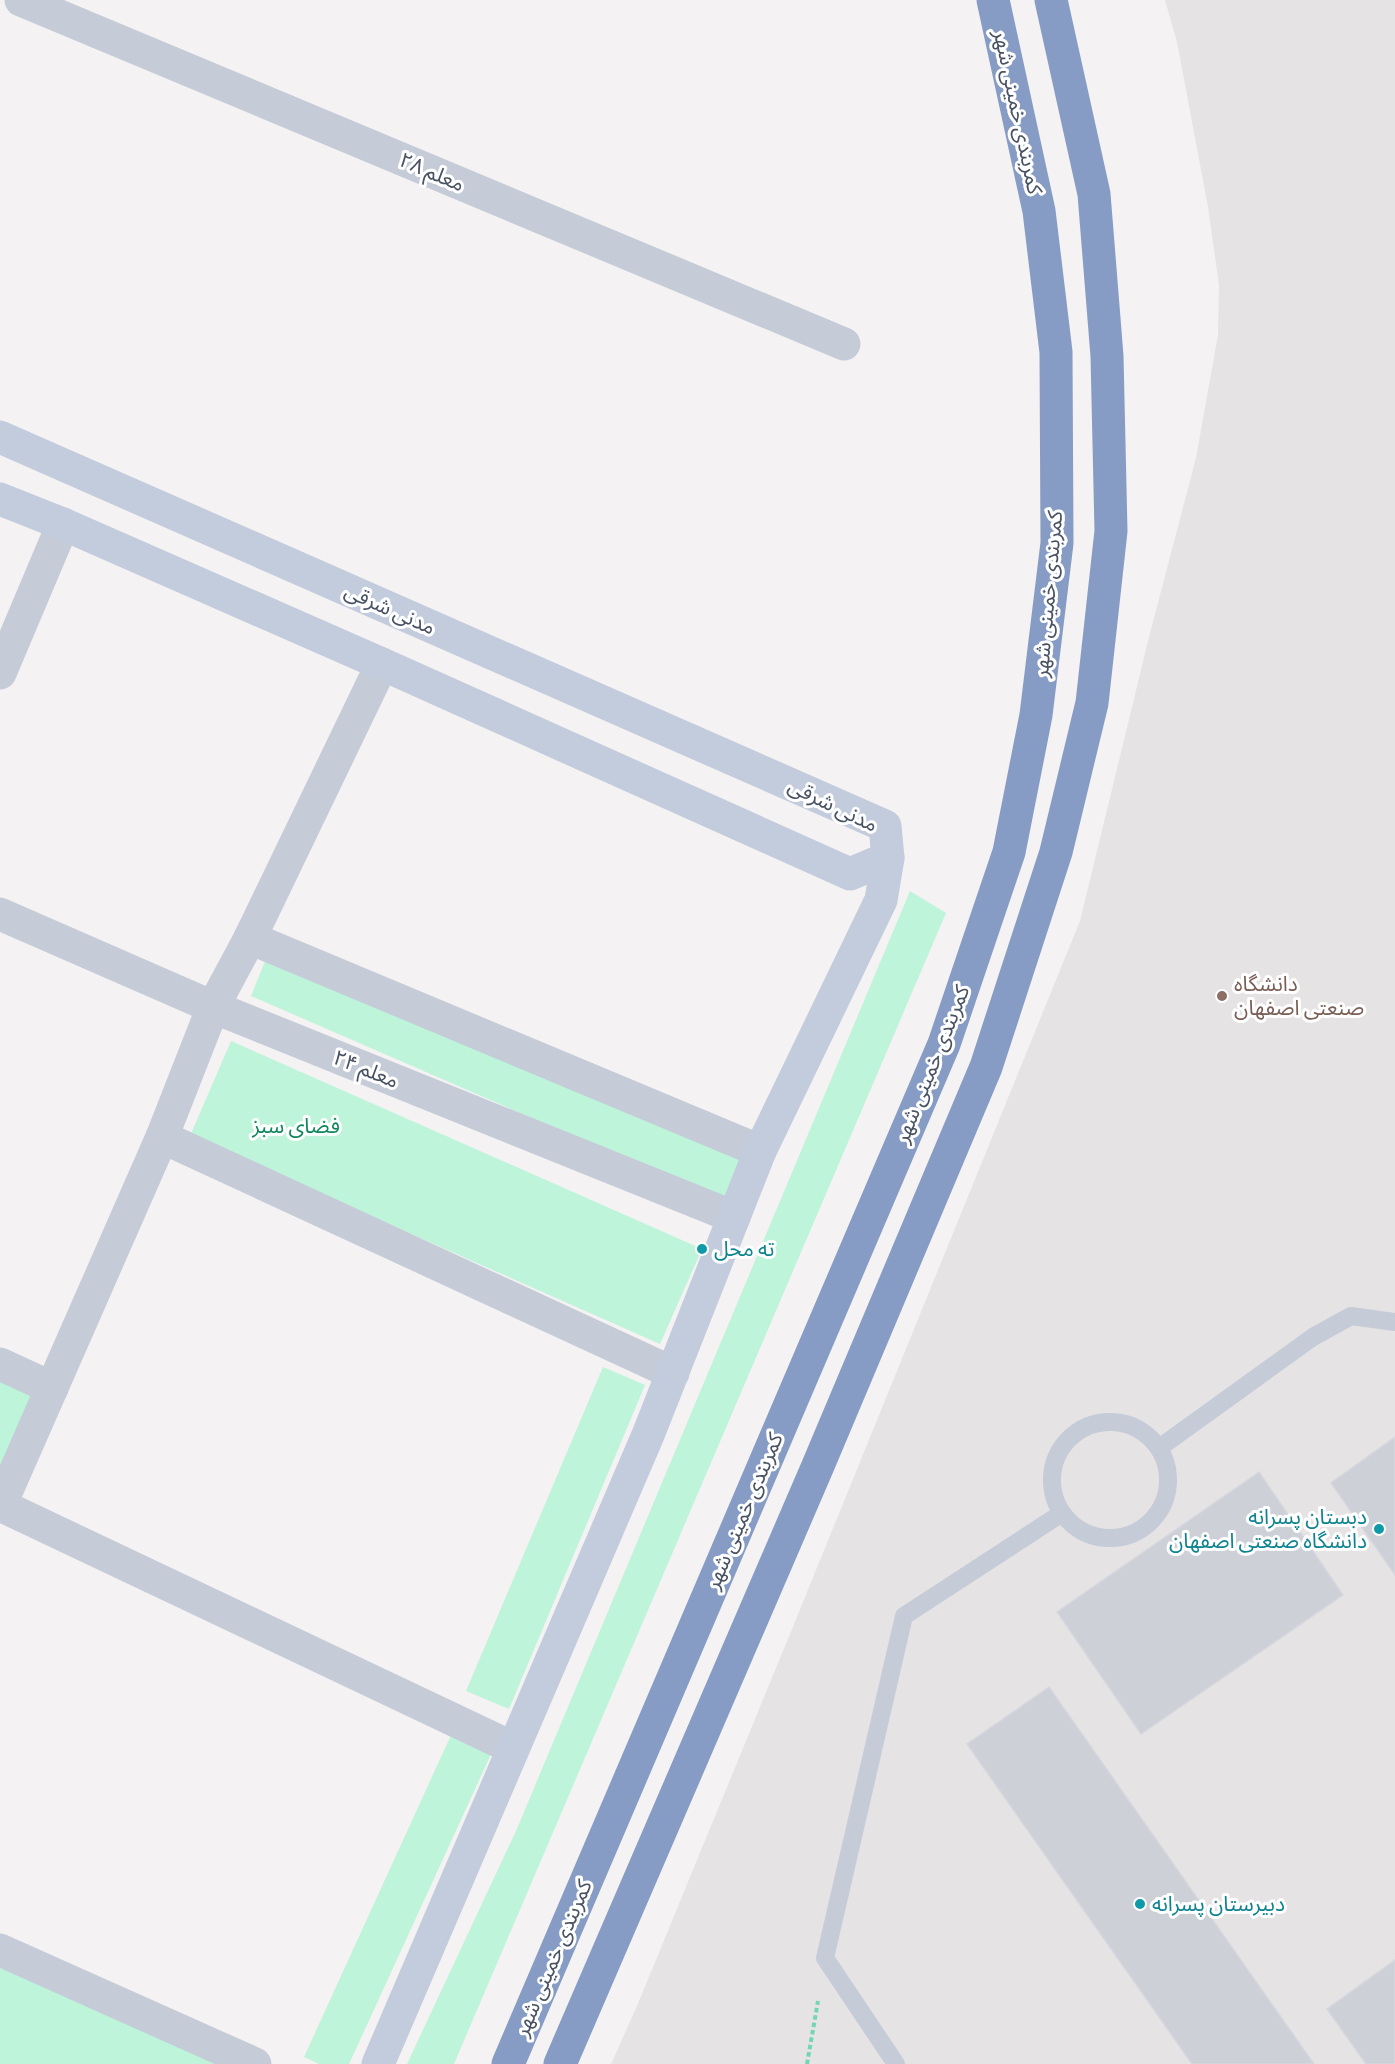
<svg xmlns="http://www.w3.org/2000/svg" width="1395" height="2064" font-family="'Source Sans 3','Noto Sans Arabic',sans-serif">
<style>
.education{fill:#e5e3e4}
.green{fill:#bef4da}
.building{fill:#ced0d8;stroke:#d6d7de;stroke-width:1.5}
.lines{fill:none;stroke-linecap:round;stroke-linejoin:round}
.path{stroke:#72d6b2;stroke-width:4;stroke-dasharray:4.5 3;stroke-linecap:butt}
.lane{stroke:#c5ccd8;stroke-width:18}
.street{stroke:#c5ccd8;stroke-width:33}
.secondary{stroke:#c3ccdc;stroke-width:33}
.highway{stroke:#869cc5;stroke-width:33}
.education-dot{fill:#8d6e63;stroke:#fff;stroke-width:2}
.culture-dot{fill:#0f9aa8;stroke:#fff;stroke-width:2}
.labels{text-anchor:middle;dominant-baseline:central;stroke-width:6;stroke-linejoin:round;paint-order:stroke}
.street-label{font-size:21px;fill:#485262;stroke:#fff}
.education-label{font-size:21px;fill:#785e54;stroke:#fff;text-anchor:start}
.park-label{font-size:21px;fill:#0e875a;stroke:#fff}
.culture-label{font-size:21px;fill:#0d838f;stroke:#fff;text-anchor:start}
</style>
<rect width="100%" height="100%" fill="#f4f2f2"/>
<path class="education" d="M1165,0H1395V2064H611L637,2006L790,1634L1080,921L1149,637L1196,458L1218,335L1219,285L1208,207L1177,42Z"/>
<g class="green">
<path d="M910,891L946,913L454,2064H407L516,1831Z"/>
<path d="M268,954L743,1160L725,1202L251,996Z"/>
<path d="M231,1041L702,1249L660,1344L190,1136Z"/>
<path d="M603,1367L645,1385L509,1709L466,1691Z"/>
<path d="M0,1380L34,1395L0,1472Z"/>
<path d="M452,1733L492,1752L349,2064H319L304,2057Z"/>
<path d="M0,1963L230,2064H0Z"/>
</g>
<g class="building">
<path d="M1395,1437V1575L1331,1483Z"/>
<path d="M1259,1472L1343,1595L1141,1734L1057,1612Z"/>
<path d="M1049,1687L1314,2064H1192L967,1744Z"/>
<path d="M1395,1960V2064H1366L1327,2009Z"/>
</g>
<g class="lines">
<path class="path" d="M807,2064L818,2001"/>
<g class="lane">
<circle cx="1110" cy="1480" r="58"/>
<path d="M1159,1448L1313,1337L1351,1316L1395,1322"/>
<path d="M896,2064L825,1958L904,1616L1062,1513"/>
</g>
<g class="street">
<path d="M21,0L844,344"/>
<path d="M0,673L63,524"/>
<path d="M0,914L213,1007L734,1217"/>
<path d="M250,938L760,1151"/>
<path d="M162,1137L673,1373"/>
<path d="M0,1364L52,1388"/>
<path d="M0,1505L513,1748"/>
<path d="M0,1506L162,1137L213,1007L250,938L382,664"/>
<path d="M0,1950L255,2064"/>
</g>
<g class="secondary">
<path d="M0,437L885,826L888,858L850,874L382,664L63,524L0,499"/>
<path d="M378,2064L648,1435L760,1151L881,900L888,858"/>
</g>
<g class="highway">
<path d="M508,2064L944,1044L1009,852L1036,715L1057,543L1056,352L1039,211L993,0"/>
<path d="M560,2064L817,1468L986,1067L1056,852L1092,703L1111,531L1107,356L1094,194L1051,0"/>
</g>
</g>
<circle class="education-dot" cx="1222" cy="996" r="6"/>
<g class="culture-dot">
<circle cx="702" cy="1249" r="6"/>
<circle cx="1379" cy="1529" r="6"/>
<circle cx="1140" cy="1904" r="6"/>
</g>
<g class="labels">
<g class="street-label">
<text transform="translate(1018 112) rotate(78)">کمربندی خمینی شهر</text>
<text transform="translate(432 172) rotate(23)">معلم ۲۸</text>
<text transform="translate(1048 594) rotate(-85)">کمربندی خمینی شهر</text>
<text transform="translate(390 609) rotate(24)">مدنی شرقی</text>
<text transform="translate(833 805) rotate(26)">مدنی شرقی</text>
<text transform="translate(932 1064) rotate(-68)">کمربندی خمینی شهر</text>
<text transform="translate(366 1069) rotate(22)">معلم ۲۴</text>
<text transform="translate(744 1511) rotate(-67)">کمربندی خمینی شهر</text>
<text transform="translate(553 1958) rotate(-67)">کمربندی خمینی شهر</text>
</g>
<g class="education-label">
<text x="1234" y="984">دانشگاه<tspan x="1234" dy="24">صنعتی اصفهان</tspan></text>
</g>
<g class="park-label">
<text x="296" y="1126">فضای سبز</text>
</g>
<g class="culture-label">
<text x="714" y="1249">ته محل</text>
<text x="1367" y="1517" text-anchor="end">دبستان پسرانه<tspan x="1367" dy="24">دانشگاه صنعتی اصفهان</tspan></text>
<text x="1152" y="1904">دبیرستان پسرانه</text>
</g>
</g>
</svg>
